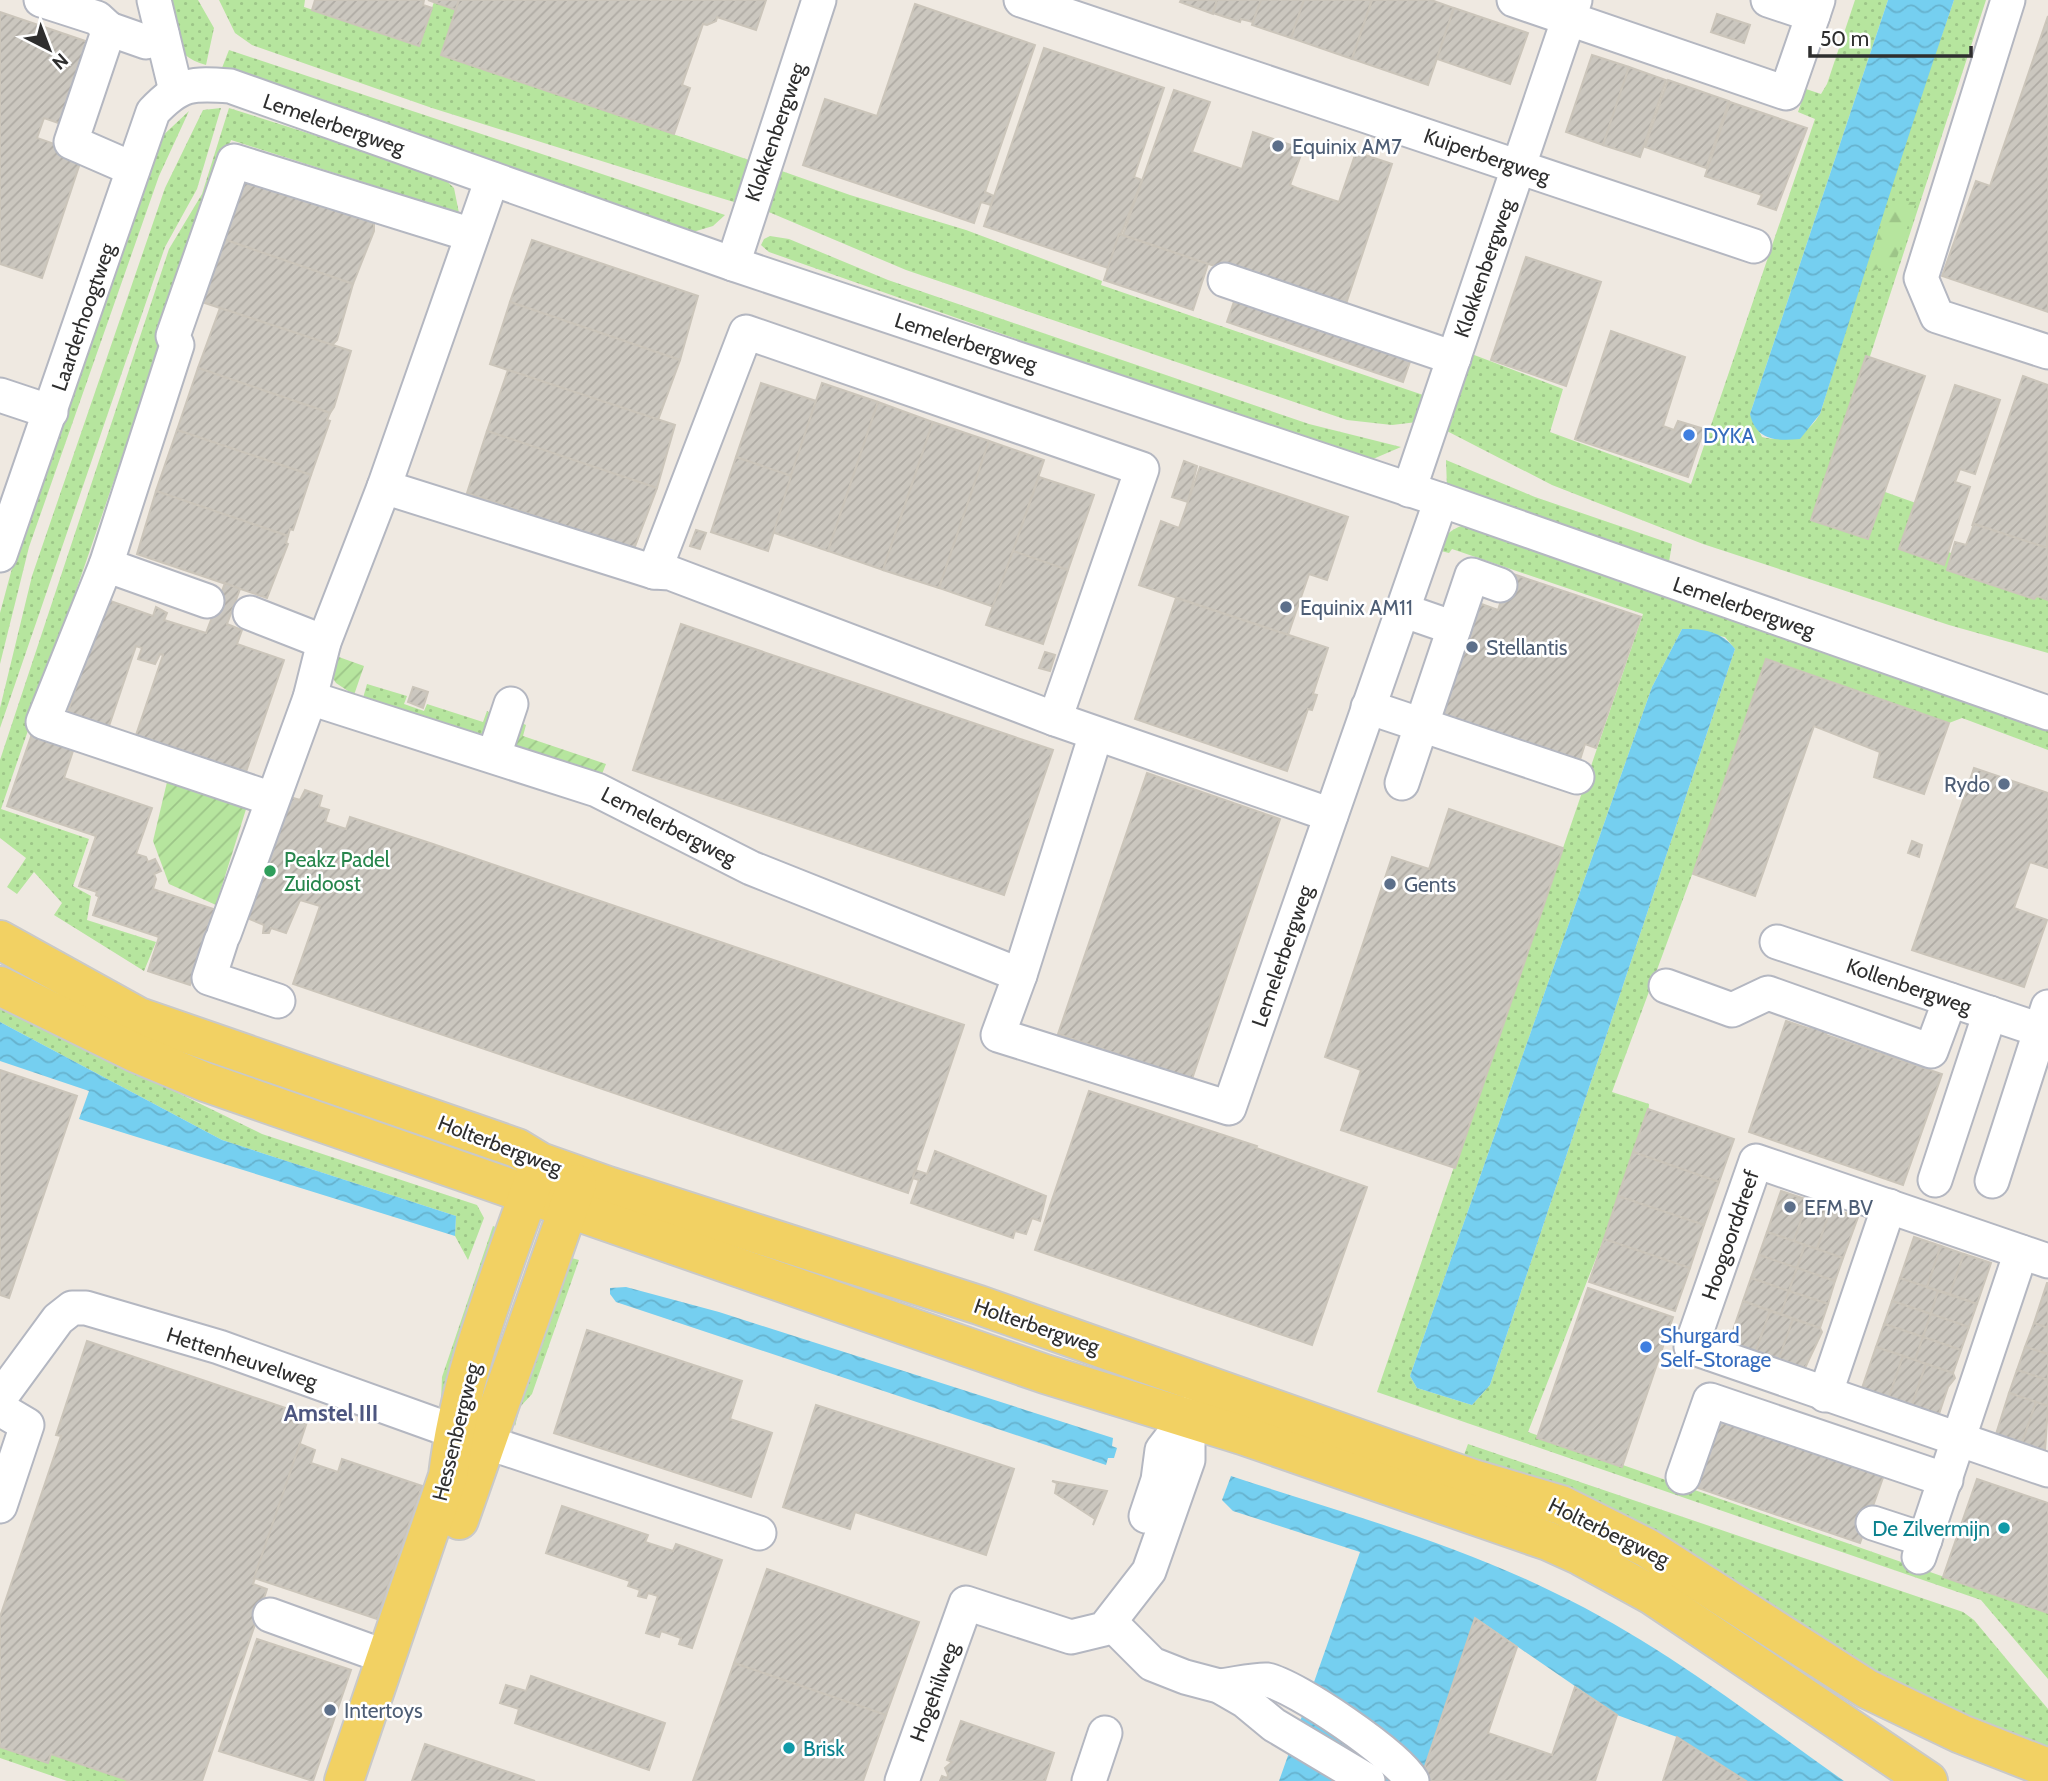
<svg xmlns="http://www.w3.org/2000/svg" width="2048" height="1781" font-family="Cabin,sans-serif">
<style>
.grass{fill:url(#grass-dots);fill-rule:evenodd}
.forest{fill:url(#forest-firs)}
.garden{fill:url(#garden-furrows)}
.water{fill:url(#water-waves)}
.building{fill:url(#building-hatch);stroke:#cbc5ba;stroke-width:2}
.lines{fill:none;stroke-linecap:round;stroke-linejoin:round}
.minor-casing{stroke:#b4b7c1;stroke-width:37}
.major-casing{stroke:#c9c9c9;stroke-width:42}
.minor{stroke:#fff;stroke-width:33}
.major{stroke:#f2d163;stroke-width:38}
.service-dot{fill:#5c6f8a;stroke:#fff;stroke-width:2.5}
.shop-dot{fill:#3f7fe0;stroke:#fff;stroke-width:2.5}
.leisure-dot{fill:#2e9e5b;stroke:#fff;stroke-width:2.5}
.culture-dot{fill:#0f9aa8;stroke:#fff;stroke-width:2.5}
.labels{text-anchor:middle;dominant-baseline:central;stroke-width:5;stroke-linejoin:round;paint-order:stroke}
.street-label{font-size:21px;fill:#2e2e2e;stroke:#fff}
.service-label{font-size:21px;fill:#4e5e75;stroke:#fff;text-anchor:start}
.shop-label{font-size:21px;fill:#366cbe;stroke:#fff;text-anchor:start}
.leisure-label{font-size:21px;fill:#27864d;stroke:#fff;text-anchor:start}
.culture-label{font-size:21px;fill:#0d838f;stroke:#fff;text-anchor:end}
.neighbourhood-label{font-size:23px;font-weight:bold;fill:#4d5680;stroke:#fff}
</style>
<defs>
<pattern id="grass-dots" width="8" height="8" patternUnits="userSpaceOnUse" patternTransform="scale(1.75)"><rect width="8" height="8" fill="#b6e59e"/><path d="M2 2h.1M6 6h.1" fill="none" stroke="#9dc588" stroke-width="1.8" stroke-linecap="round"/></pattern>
<pattern id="forest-firs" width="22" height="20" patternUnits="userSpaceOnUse" patternTransform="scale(1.75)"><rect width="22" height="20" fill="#b6e59e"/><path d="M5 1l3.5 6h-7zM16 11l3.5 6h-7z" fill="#9dc588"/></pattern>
<pattern id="garden-furrows" width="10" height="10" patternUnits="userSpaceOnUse" patternTransform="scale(1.75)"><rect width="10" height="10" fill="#b6e59e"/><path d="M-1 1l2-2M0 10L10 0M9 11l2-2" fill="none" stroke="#9dc588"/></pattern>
<pattern id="water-waves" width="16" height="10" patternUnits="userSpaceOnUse" patternTransform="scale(1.75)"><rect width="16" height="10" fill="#75cff0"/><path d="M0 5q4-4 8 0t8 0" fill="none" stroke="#66b2ce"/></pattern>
<pattern id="building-hatch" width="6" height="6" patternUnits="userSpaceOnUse" patternTransform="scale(1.75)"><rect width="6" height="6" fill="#cbc7bf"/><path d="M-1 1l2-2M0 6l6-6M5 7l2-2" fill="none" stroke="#afaba4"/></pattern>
</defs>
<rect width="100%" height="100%" fill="#efe9e1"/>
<g class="grass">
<path d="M167,0H198L214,28L206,65C170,55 173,32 167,0Z"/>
<path d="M219,0H305L304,7L419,45L434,2L456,10L441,55L749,160L734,202L691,189L432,108L252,45L235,33Z"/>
<path d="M1855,0H1888L1750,414L1762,437C1788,443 1807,436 1820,414L1903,146L1954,0H1986L1832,473L1955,517L1943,550L2048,589V653L1949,625L1703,544L1552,485L1443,429L1469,353L1563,389L1550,432L1691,484L1815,119L1798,112L1806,89L1821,94L1827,84Z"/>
<path d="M229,50L725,215L713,226L693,232L220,73Z"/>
<path d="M221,108L197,189L165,247L0,728V708L32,576L165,188L203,110Z"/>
<path d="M229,108L440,175L454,188L459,213L231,140L1,809L89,839L73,886L91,896L87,920L156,942L144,971L54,915L62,903L34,872L17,894L7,887L26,858L0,838V760L169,249L202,194Z"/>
<path d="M189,111L159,176L29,547L0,664V613L11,572L157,141Z"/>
<path d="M776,169L850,195L966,230L1102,281L1101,285L1426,396L1417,422L1392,425L1347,420L906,270L764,210Z"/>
<path d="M770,236L789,239L888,280L1309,424L1401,447L1366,462L769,252L761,245L764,239Z"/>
<path d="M1446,460L1535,497L1672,544L1669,562L1447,488Z"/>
<path d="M1475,524L2048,720V750L1962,718L1949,723L1770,663L1612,1092L1649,1104L1647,1128L1528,1432L2048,1613V1679L1981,1600L1377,1392L1643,614L1452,549L1449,553L1437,550C1446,532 1455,525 1475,524ZM1682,629L1725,637L1735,649L1490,1385L1472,1405L1417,1388L1410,1376L1652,687Z"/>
<path d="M367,684L407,696L404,704L424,711L427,704L483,722L487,711L493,714L490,731L480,737L363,698Z"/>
<path d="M0,1006L262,1134L477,1205L484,1218L468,1260L455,1236L456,1216L222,1140L0,1022Z"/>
<path d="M493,1226L505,1231L458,1386L441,1401L442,1377Z"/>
<path d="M568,1257L579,1260L532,1394L520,1407L515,1426L508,1405Z"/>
<path d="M1468,1444L1963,1612L1974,1620L2048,1709V1754L1954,1718L1532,1480L1464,1455Z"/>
<path d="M0,1736L130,1781H67L0,1758Z"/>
</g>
<path class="forest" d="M1900,202H1916L1895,263L1866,273L1882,223Z"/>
<g class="garden">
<path d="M336,656L364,666L354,695L336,683L328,670Z"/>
<path d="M517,721L526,725L523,736L606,764L600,779L512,749Z"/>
<path d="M167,782L247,806L216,905L169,884L153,841Z"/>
</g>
<g class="water">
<path d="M1888,0H1954C1907,137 1864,275 1820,414L1800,439C1777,441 1756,441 1750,414Z"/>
<path d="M1682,629C1704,629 1721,631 1735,649L1490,1385L1472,1405L1417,1388L1410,1376L1652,687Z"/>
<path d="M0,1022L222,1140L456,1216L455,1236L79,1119L89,1091L0,1061Z"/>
<path d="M626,1287L719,1312L1113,1438L1112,1446L1117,1448L1114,1458H1108L1106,1465L616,1302L610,1294V1288Z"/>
<path d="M1231,1476C1340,1512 1452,1542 1555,1593C1658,1642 1751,1715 1844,1781H1746L1677,1737L1617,1715L1476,1618L1420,1781H1279L1360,1552L1233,1511L1222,1500Z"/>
</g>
<g class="building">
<path d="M315,0H424L423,5L432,8L419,46L312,10Z"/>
<path d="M428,0H459L456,10Z"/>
<path d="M459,0H766L756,30L717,17L716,21L707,25L703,24L682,85L690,88L674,134L441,55Z"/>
<path d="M1181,0H1217L1213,14L1180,2Z"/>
<path d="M1217,0H1261L1253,22L1241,19L1240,22L1213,13Z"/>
<path d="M1261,0H1304L1291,38L1252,25Z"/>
<path d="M1304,0H1372L1352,59L1291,38Z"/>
<path d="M1372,0H1431L1454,8L1428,85L1352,59Z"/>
<path d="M915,4L1035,45L985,192L994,196L991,205L981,202L974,223L803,165L825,99L877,116Z"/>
<path d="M1454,8L1528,33L1510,84L1437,59Z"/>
<path d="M0,12L94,44L67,126L44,118L37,138L83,154L42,278L0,264Z"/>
<path d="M1717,14L1750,25L1744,43L1711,32Z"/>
<path d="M2048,16V312L1942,276L1976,181L1990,186Z"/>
<path d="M1044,48L1164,88L1134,177L1142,180L1108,268L984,226Z"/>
<path d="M1592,55L1629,67L1603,145L1566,132Z"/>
<path d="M1629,67L1666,80L1640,157L1603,145Z"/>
<path d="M1668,80L1729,101L1706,168L1645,147Z"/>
<path d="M1174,90L1210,102L1192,152L1242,169L1253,132L1303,149L1290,185L1297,188L1339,202L1356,152L1392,164L1344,310L1123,235Z"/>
<path d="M1730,102L1807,128L1776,210L1758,204L1762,195L1705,176Z"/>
<path d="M244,178L374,222V231L353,284L223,239Z"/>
<path d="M1119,234L1208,264L1193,310L1104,280Z"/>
<path d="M223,239L353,284L337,340L332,345L202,302Z"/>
<path d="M532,240L698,296L680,360L510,302Z"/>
<path d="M1526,257L1601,282L1566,386L1491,360Z"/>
<path d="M1237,293L1413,353L1403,382L1227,322Z"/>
<path d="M510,302L680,360L658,420L490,364Z"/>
<path d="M220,308L351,351L334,407L330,413L198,368Z"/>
<path d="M1611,331L1685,357L1663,426L1674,430L1678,421L1704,429L1688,477L1575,439Z"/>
<path d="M1866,356L1925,376L1868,539L1811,520Z"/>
<path d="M198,368L330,413L327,420L330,421L311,475L177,430Z"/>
<path d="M508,370L675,425L657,488L487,431Z"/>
<path d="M2023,376L2048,385L2047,548L1974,524L1972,526Z"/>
<path d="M761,383L816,401L791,476L736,457Z"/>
<path d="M822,383L878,402L828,551L772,532Z"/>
<path d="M1955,385L2000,400L1975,474L1960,469L1955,482L1970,487L1944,565L1899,549Z"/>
<path d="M878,402L933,422L883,570L828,551Z"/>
<path d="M933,422L989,441L939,588L883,570Z"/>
<path d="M177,430L311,475L293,530L290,529L288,536L156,491Z"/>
<path d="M487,431L657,488L634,549L467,493Z"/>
<path d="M989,441L1044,460L994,607L939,588Z"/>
<path d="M736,457L791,476L768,551L711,532Z"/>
<path d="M1184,461L1197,466L1188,502L1172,497Z"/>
<path d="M1200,467L1348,517L1327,580L1309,574L1288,635L1139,585L1161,521L1179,528Z"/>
<path d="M1039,477L1094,495L1068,570L1013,551Z"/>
<path d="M156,491L288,536L286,543L288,544L267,598L137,554Z"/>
<path d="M1974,524L2047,548L2048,546V600L2037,596L2034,599L1947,570L1955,542L1966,545Z"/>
<path d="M696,530L706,533L700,549L690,546Z"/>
<path d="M1013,551L1068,570L1043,644L986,625Z"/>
<path d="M1510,573L1641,617L1596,748L1585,744L1579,763L1441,716L1479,603L1498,610Z"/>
<path d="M225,583L240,589L227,624L242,630L237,644L284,660L246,772L136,735L163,655L160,654L155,664L138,659L142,648L136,646L109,726L68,712L105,599L153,616L156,607L167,613L164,620L206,633Z"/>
<path d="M1176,598L1328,648L1313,694L1317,695L1312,710L1308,709L1287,771L1135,719Z"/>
<path d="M681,624L1053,750L1004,895L633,770Z"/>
<path d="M1045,652L1055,655L1050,671L1039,668Z"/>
<path d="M1766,659L1949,723L1924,794L1874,777L1880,752L1814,726L1755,896L1693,874Z"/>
<path d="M413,687L428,692L423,708L408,702Z"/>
<path d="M33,731L75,745L64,778L152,808L136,854L146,857L148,862L155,859L161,871L154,874L156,879L153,889L216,910L190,985L148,971L159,937L93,915L99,897L96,895L97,892L79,886L96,836L7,806Z"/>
<path d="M1974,768L2048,793V868L2030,862L2014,908L2047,920L2024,987L1912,950Z"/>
<path d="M1147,773L1280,819L1192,1079L1058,1034Z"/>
<path d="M305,790L322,796L319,807L329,810L325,822L346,829L350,817L430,843L964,1025L908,1193L293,984L320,906L300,900L286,933L271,928L269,933H263L264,925L247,918L290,797L300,800Z"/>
<path d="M1449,809L1563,848L1455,1168L1341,1130L1361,1070L1325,1057L1392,857L1429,869Z"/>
<path d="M1912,841L1922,845L1919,857L1908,853Z"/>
<path d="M1786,1021L1810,1029L1812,1022L1829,1027L1826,1035L1942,1074L1903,1185L1749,1132Z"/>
<path d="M0,1070L77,1096L9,1298L0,1295Z"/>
<path d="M1089,1091L1257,1146L1256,1148L1367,1187L1312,1345L1035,1250Z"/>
<path d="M1648,1109L1734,1139L1719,1182L1633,1152Z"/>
<path d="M935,1151L1046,1196L1040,1221L1032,1218L1026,1234L1015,1231L1013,1238L911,1203L919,1180L913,1178L915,1170L927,1174Z"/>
<path d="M1633,1152L1719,1182L1704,1225L1618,1196Z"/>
<path d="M1781,1191L1808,1200L1794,1241L1767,1232Z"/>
<path d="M1618,1196L1704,1225L1690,1268L1604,1239Z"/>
<path d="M1808,1200L1831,1208L1817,1249L1794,1241Z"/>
<path d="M1831,1208L1858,1217L1843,1258L1817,1249Z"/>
<path d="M1767,1232L1805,1245L1797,1268L1759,1255Z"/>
<path d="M1914,1237L1941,1246L1927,1287L1900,1278Z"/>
<path d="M1604,1239L1690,1268L1675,1311L1589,1282Z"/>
<path d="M1805,1245L1843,1258L1835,1281L1797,1268Z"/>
<path d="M1941,1246L1964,1254L1950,1294L1927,1287Z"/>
<path d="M1964,1254L1991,1263L1977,1304L1950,1294Z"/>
<path d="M1759,1255L1797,1268L1789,1291L1751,1278Z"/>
<path d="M1797,1268L1835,1281L1828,1304L1789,1291Z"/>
<path d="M1751,1278L1789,1291L1781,1314L1743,1301Z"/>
<path d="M1900,1278L1938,1291L1931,1314L1892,1301Z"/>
<path d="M2047,1283H2048V1328L2034,1323Z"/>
<path d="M1588,1288L1673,1317L1622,1467L1537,1438Z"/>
<path d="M1789,1291L1828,1304L1820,1328L1781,1314Z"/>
<path d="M1938,1291L1977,1304L1969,1327L1931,1314Z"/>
<path d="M1743,1301L1770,1311L1756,1351L1729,1342Z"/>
<path d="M1892,1301L1931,1314L1923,1337L1884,1324Z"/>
<path d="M1770,1311L1793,1319L1779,1359L1756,1351Z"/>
<path d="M1931,1314L1969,1327L1961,1350L1923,1337Z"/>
<path d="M1793,1319L1820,1328L1822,1332L1805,1368L1779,1359Z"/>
<path d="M2034,1323L2048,1328V1354L2025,1347Z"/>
<path d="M1884,1324L1923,1337L1915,1360L1876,1347Z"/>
<path d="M587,1330L742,1381L730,1419L772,1433L751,1497L554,1433Z"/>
<path d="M1923,1337L1961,1350L1953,1373L1915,1360Z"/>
<path d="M87,1341L309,1416L253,1584L267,1589L202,1781H130L51,1754L48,1763L0,1747V1617L61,1436L56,1435Z"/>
<path d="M1876,1347L1903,1356L1889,1397L1862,1388Z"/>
<path d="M2025,1347L2048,1354V1380L2017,1370Z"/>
<path d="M1903,1356L1926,1364L1912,1405L1889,1397Z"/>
<path d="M1926,1364L1953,1373L1955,1378L1948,1387L1939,1414L1912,1405Z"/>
<path d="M2017,1370L2048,1380V1406L2009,1393Z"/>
<path d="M2009,1393L2036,1402L2022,1443L1996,1434Z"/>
<path d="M2036,1402L2048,1406L2045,1451L2022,1443Z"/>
<path d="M816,1405L1014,1469L986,1555L855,1512L850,1529L783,1507Z"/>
<path d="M1715,1419L1885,1472L1860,1543L1692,1486Z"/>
<path d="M300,1444L315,1450L311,1463L338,1472L342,1459L422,1486L377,1619L254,1578Z"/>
<path d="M1977,1479L2048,1503V1613L1943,1577Z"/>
<path d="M1052,1481L1107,1491L1093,1525L1095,1519L1055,1493L1057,1483Z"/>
<path d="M562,1506L648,1535L645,1542L673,1551L676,1544L722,1560L692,1648L679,1644L681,1638L661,1631L659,1637L646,1633L658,1596L648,1593L646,1598L638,1596L640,1590L628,1586L630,1581L546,1553Z"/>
<path d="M767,1569L919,1622L886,1715L734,1663Z"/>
<path d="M1475,1618L1517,1647L1488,1733L1552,1755L1575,1687L1617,1715L1595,1781H1420Z"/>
<path d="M257,1639L351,1670L313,1781L219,1751Z"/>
<path d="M734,1663L886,1715L863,1781H693Z"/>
<path d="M531,1676L665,1723L649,1770L515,1723L519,1709L500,1703L506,1685L526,1691Z"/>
<path d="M961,1721L1054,1753L1045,1781H940L942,1776L947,1778L948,1775L945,1768L952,1762L947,1760Z"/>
<path d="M1677,1737L1746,1781H1663Z"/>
<path d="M425,1744L535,1781H412Z"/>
</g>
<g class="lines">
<defs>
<g id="minor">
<path d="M41,0L97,18L109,29L71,142L133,169"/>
<path d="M154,0L176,91"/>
<path d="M1021,0L1754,246"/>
<path d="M1514,0L1786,93L1813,15"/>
<path d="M1768,0L1813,15L1818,0"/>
<path d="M2008,0L1921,278L1937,316L2048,352"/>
<path d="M109,29L146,42L162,34"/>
<path d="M733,264L819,0"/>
<path d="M1225,280L1454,358"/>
<path d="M0,395L51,412"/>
<path d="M384,487L654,572L670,573L1055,719L1331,815"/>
<path d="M1409,490L1575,0"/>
<path d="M0,555L153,112C180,83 192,83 230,86L733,264L1441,500L2048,713"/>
<path d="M106,565L177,345L173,336L234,161L472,235"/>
<path d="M654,572L746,332L1142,469L1055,719"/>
<path d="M207,601L106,565L43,722L272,799"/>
<path d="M1402,610L1454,628"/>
<path d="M250,613L324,642"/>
<path d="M310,698L597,790L751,868L1020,975"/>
<path d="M1368,707L1577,777"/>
<path d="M1096,734L1020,975L998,1035L1229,1108L1441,500"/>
<path d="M494,755L511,704"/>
<path d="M1402,783L1472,575L1500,585"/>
<path d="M224,934L310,698L324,642L384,487L492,179"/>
<path d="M221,941L209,978L278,1001"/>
<path d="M1777,942L2040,1030"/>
<path d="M1666,986L1732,1010L1768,993L1931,1051L1950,1000"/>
<path d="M1935,1180L1990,1013"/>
<path d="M1992,1181L2048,1007"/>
<path d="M2048,1261L1756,1161L1691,1347L2048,1470"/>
<path d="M1825,1395L1889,1206"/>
<path d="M0,1398L58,1319L72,1308H86L219,1347L453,1431L759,1533"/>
<path d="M0,1409L27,1425L0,1506"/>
<path d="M1683,1477L1710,1400L1946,1480"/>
<path d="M1146,1516L1158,1480L1162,1450L1192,1411"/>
<path d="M1873,1523L1925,1540"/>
<path d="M1919,1557L2021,1252"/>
<path d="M270,1615L386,1657"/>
<path d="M1111,1623L1152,1664L1185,1677L1219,1686L1245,1701L1274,1725L1368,1781"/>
<path d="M1219,1686C1231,1685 1256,1679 1267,1680C1296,1686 1397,1755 1412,1781"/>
<path d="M902,1781L966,1603L1071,1637L1104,1629L1149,1571L1188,1460V1420"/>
<path d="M1089,1781L1105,1733"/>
</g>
<g id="major">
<path d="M0,940L139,1017L517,1148L540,1162L608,1186L979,1305L1473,1479L1561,1505L1647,1548L1867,1689L1961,1734L2048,1768"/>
<path d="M0,986L136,1053L205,1082L1045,1374L1242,1435L1548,1541L1581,1556L1652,1595L1928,1781"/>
<path d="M459,1520L577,1184"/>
<path d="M344,1781L448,1476C460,1371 503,1270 537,1170"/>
</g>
</defs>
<use href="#minor" class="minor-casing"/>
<use href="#major" class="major-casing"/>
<use href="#minor" class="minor"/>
<use href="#major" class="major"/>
</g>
<g class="service-dot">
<circle cx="1278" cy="146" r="7"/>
<circle cx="1286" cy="607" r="7"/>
<circle cx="1472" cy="647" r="7"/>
<circle cx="2004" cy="784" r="7"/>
<circle cx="1390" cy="884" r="7"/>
<circle cx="1790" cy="1207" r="7"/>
<circle cx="330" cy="1710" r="7"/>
</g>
<g class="shop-dot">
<circle cx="1689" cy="435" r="7"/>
<circle cx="1646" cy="1347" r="7"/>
</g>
<circle class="leisure-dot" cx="270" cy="871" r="7"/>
<g class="culture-dot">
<circle cx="2004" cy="1528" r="7"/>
<circle cx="789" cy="1748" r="7"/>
</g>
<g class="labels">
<g class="street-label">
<text transform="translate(334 124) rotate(19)">Lemelerbergweg</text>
<text transform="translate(775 132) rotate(-71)">Klokkenbergweg</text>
<text transform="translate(1487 156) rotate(19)">Kuiperbergweg</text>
<text transform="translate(1484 268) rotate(-71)">Klokkenbergweg</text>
<text transform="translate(83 317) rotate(-71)">Laarderhoogtweg</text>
<text transform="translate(966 342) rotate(18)">Lemelerbergweg</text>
<text transform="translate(1744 607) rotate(19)">Lemelerbergweg</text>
<text transform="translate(669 826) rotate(27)">Lemelerbergweg</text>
<text transform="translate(1282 956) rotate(-71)">Lemelerbergweg</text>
<text transform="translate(1909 986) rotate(19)">Kollenbergweg</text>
<text transform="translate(500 1145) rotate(21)">Holterbergweg</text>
<text transform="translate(1730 1235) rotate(-71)">Hoogoorddreef</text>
<text transform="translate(1037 1326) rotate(19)">Holterbergweg</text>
<text transform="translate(242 1358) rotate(18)">Hettenheuvelweg</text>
<text transform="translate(456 1432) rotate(-76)">Hessenbergweg</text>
<text transform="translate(1609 1532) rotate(26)">Holterbergweg</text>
<text transform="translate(934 1692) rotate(-70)">Hogehilweg</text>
</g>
<g class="service-label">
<text x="1292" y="146">Equinix AM7</text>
<text x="1300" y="607">Equinix AM11</text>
<text x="1486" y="647">Stellantis</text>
<text x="1990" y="784" text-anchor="end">Rydo</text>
<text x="1404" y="884">Gents</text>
<text x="1804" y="1207">EFM BV</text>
<text x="344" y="1710">Intertoys</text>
</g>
<g class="shop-label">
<text x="1703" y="435">DYKA</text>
<text x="1660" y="1335">Shurgard<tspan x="1660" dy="24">Self-Storage</tspan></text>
</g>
<g class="leisure-label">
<text x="284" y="859">Peakz Padel<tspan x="284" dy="24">Zuidoost</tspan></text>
</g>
<g class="culture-label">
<text x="1990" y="1528">De Zilvermijn</text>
<text x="803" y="1748" text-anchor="start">Brisk</text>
</g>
<g class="neighbourhood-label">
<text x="331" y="1413">Amstel III</text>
</g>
</g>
<g transform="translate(49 49) rotate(138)" stroke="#ffffff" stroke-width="5" paint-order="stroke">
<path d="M0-5L12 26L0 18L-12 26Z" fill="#2e2e2e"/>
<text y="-10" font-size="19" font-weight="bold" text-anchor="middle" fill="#2e2e2e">N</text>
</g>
<path d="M1810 46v10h161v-10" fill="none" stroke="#2e2e2e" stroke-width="3.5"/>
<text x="1820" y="46" font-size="21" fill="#2e2e2e" stroke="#ffffff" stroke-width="5" paint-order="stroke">50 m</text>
</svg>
